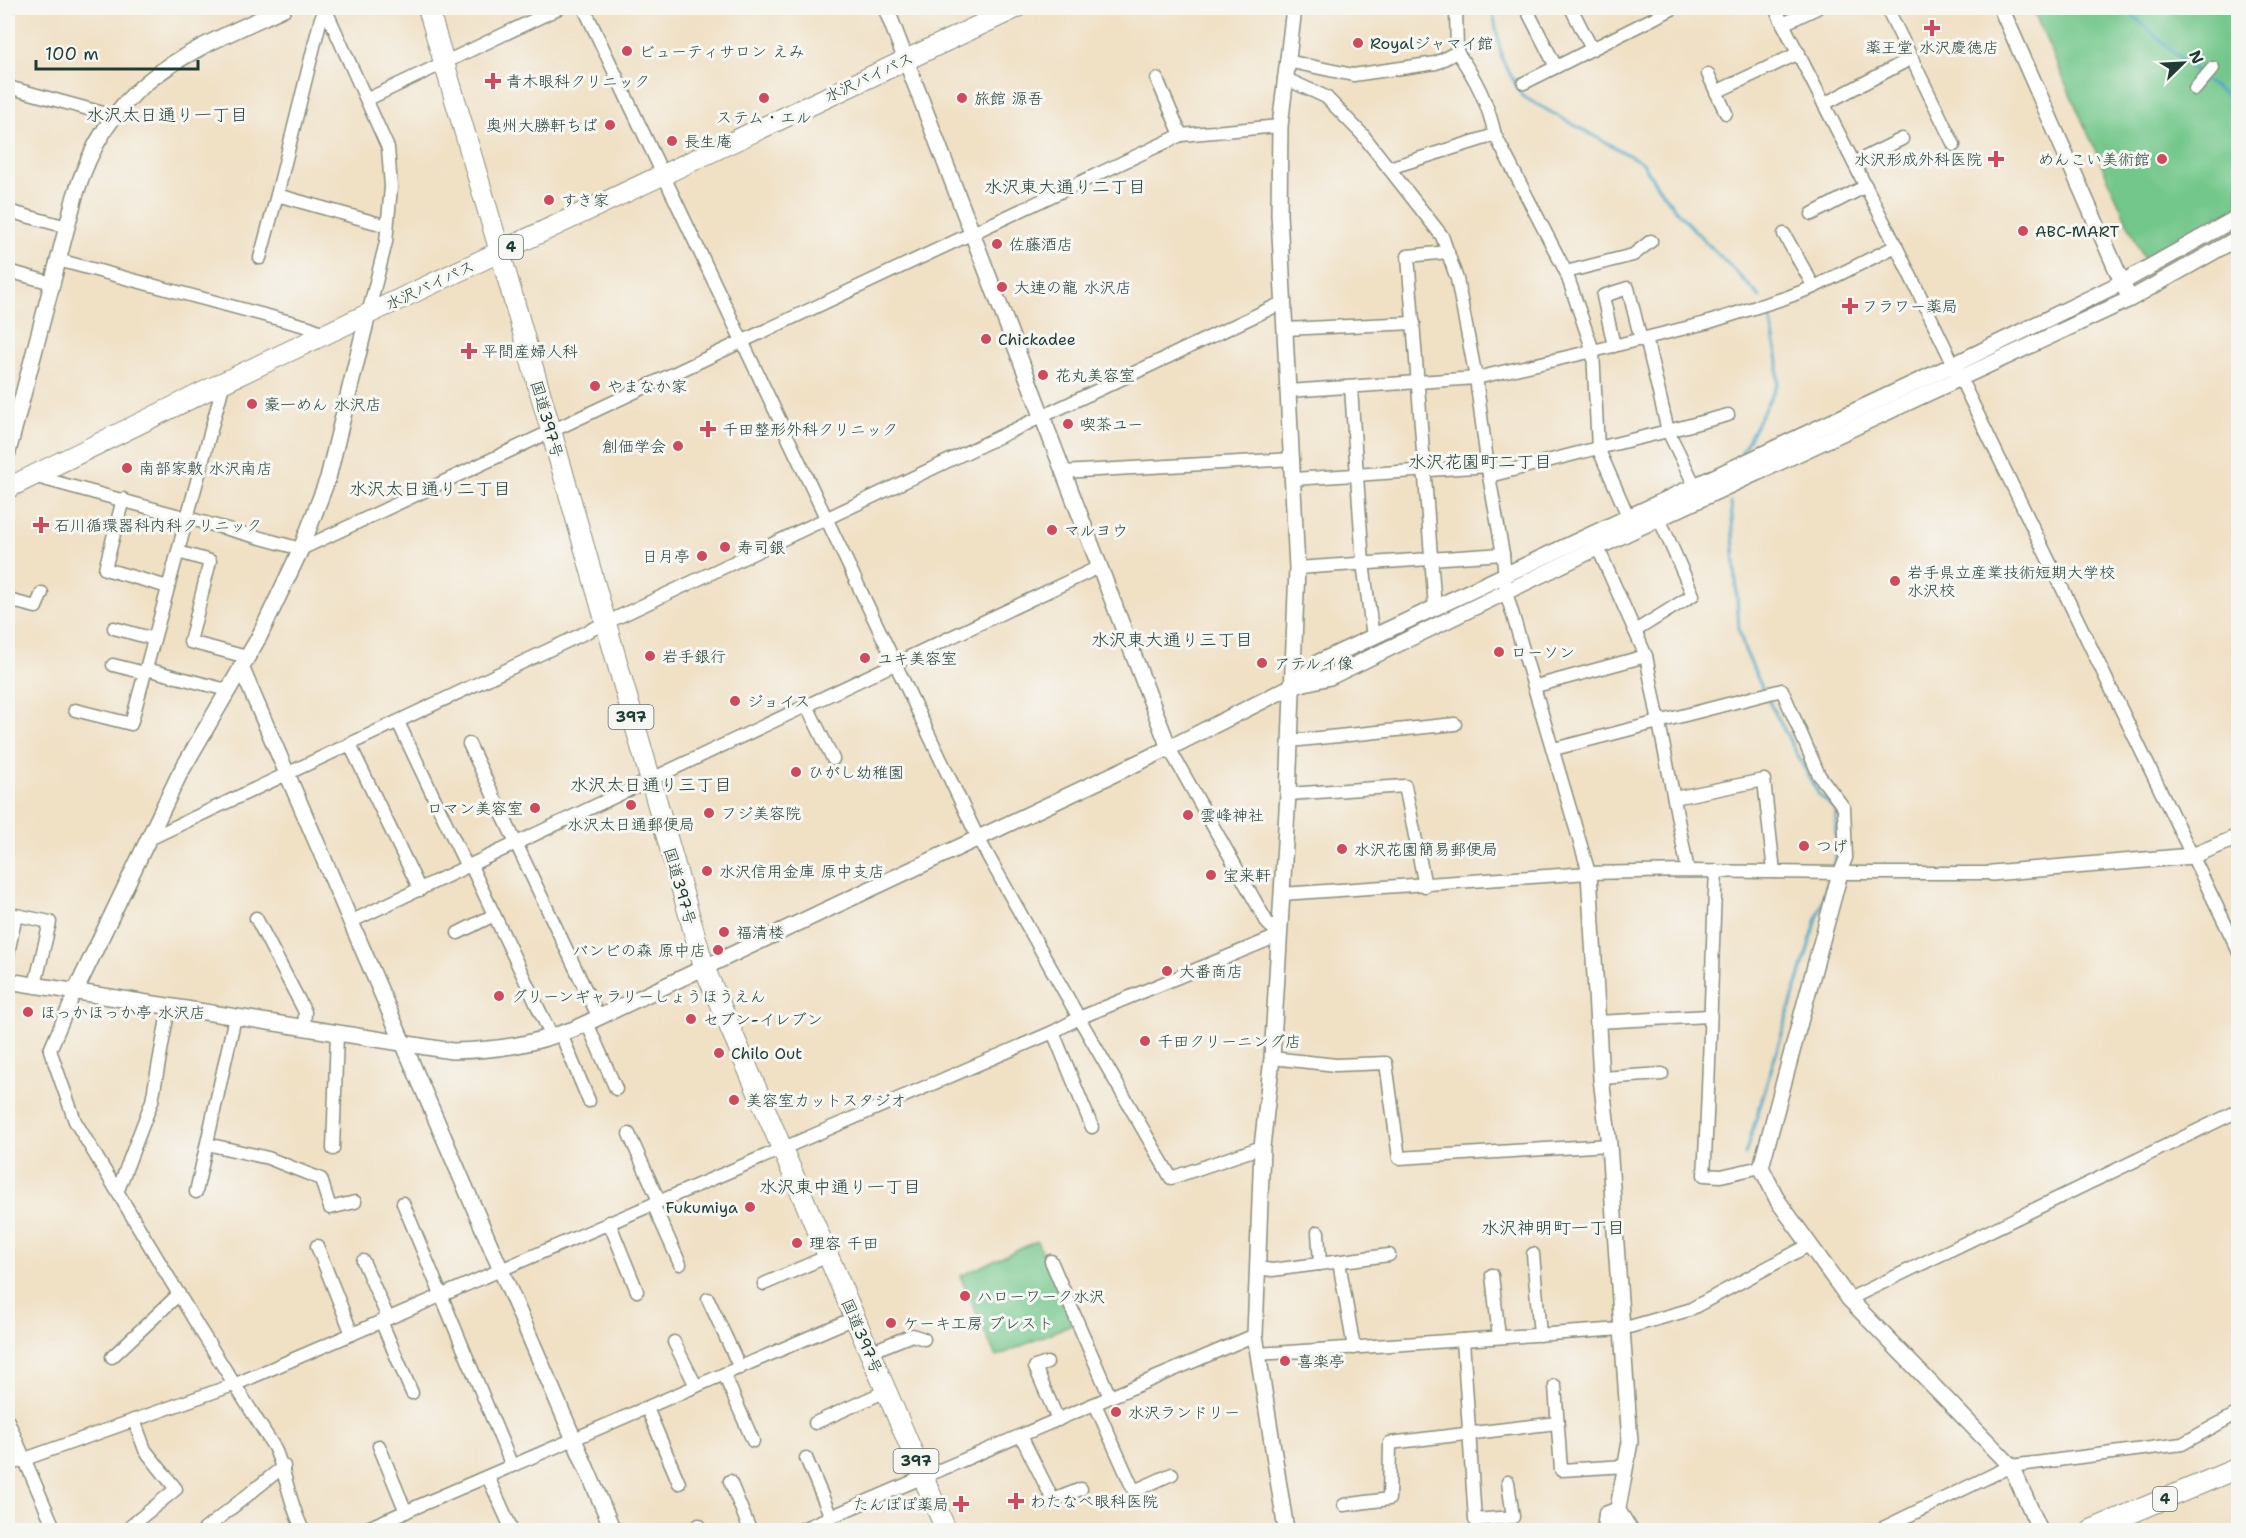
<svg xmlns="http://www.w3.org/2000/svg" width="2246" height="1538" font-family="'Shantell Sans','Klee One',sans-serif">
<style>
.green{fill:#73c78b;stroke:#498260;stroke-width:1.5}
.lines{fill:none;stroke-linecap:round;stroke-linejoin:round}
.stream{stroke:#46a6c5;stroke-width:3}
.minor-casing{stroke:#888e7c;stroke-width:15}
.tertiary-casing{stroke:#888e7c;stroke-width:18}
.trunk-casing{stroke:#888e7c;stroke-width:22}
.minor{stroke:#fff;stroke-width:12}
.tertiary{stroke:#fff;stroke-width:15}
.trunk{stroke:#fff;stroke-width:20}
.poi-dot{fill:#d1495b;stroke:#f6f6f2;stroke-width:2}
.labels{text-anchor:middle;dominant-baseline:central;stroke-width:6;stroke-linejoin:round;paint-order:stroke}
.shield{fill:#f6f6f2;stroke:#60746d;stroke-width:1.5}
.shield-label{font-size:15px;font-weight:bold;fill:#1f3d34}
.poi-label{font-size:16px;fill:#1f3d34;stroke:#f6f6f2;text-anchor:start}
.street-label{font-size:16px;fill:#1f3d34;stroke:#f6f6f2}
.neighbourhood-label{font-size:18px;fill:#1f3d34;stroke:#f6f6f2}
</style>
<rect width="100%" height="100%" fill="#f6f6f2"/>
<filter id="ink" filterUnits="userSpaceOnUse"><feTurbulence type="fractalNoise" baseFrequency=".0167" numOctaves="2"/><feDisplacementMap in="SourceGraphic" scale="12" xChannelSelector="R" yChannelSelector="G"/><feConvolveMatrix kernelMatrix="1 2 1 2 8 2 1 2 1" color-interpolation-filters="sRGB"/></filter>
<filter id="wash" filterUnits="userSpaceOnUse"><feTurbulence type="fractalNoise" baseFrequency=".008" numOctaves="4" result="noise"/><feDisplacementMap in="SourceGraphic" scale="24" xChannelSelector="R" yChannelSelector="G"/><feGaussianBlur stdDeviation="1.35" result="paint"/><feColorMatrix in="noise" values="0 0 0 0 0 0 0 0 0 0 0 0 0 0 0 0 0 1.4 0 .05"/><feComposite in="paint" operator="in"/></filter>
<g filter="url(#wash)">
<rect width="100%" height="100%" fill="#f0e0c4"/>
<g class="green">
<path d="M2032,8H2238V211L2146,264Z"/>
<path d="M1037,1241L1074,1323L996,1357L960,1276Z"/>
</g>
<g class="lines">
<g class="stream">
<path d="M1492,8L1502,59L1522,96L1643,163C1671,215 1720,253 1760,297"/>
<path d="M2124,8L2201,76"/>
<path d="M2206,81L2238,104"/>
<path d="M1741,454L1778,383V361L1769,312"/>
<path d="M1731,502L1739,630L1744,648L1763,690"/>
<path d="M1766,696L1819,795L1836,810V860L1832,869"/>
<path d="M1745,1155L1830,876"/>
</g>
</g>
</g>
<g filter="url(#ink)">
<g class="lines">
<defs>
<g id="minor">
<path d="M325,8L388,148L391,187L386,242L368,314"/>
<path d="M1526,8L1556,67"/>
<path d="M1571,8L1592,49"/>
<path d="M1775,8L1896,246L2238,950"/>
<path d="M1887,8L1954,145"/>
<path d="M328,13L321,18L277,195L387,226"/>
<path d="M1783,24L1817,8"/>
<path d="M1287,61L1353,75L1436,63L1457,52L1456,8"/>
<path d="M1708,74L1726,113"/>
<path d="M1284,78L1326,97L1362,134L1442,236L1457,279L1476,378L1489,476L1503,554L1506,592L1589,873"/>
<path d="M1157,79L1181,135"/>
<path d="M1524,83L1674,8"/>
<path d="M8,87L114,116"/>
<path d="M2195,89L2213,68"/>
<path d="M1716,92L1799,53"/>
<path d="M368,99L559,8"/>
<path d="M1824,104L1912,58"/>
<path d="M1495,135L1566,272L1593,351L1598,448L1668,431L1646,338"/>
<path d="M1854,163L1902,139"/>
<path d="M1389,168L1495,135C1488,103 1476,79 1457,52"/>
<path d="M8,211L67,227"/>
<path d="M1812,214L1866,186"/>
<path d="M1784,234L1814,287"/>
<path d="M260,258L277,195"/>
<path d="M58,260L309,327L326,334"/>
<path d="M8,271L52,283"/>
<path d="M1566,272L1633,255L1651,241"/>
<path d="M1285,329L1414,323"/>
<path d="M1614,346L1603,296L1628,288L1641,340"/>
<path d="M1351,388L1363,563L1373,637"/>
<path d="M1288,391L1476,378L1593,351L1706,323L1785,298L1814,287L1896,246"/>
<path d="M1062,472L1293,459"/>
<path d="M33,476L301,549L1181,135L1280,126"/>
<path d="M1489,476L1598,448L1632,525"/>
<path d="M1294,479L1489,466"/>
<path d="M1698,492L1668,431L1728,415"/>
<path d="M123,499L105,569L168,587"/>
<path d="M1598,548L1646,656L1688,871"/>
<path d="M178,552L210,561L190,642L247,657"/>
<path d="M1297,568L1503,554"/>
<path d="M8,600L36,607L42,593"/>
<path d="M1435,608L1408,256L1448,252"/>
<path d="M114,628L154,639"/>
<path d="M1635,631L1693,595L1659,518"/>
<path d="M113,665L145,673"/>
<path d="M146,669L227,690"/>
<path d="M1536,686L1646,656"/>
<path d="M807,706L833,759"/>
<path d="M75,710L131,724L224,382"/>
<path d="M398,722L467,867"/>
<path d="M1290,741L1455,724"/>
<path d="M469,744L599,1018"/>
<path d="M350,745L420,890"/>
<path d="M1169,748L1268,924L1280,935L1079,1018L1171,1178L1262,1147"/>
<path d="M1554,749L1782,690L1819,775L1844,808L1846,858L1840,873H1992"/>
<path d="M1288,794L1405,786L1425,886"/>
<path d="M1674,798L1764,780L1774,872"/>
<path d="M147,840L1284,302"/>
<path d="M471,866L552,1037"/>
<path d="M1716,871C1711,972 1710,1073 1704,1175L1721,1176L1761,1167"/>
<path d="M1282,894L1589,873L1688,871L1840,873"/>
<path d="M256,918L305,1012L304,1028"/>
<path d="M350,922L1099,567"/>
<path d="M458,933L494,915"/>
<path d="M8,953L16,915L50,922L35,985"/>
<path d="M75,992L50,1050L75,1121L199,1328L274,1447C287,1474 289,1504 303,1530"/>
<path d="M1597,1022L1709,1016"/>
<path d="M587,1023L616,1089"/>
<path d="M1053,1032L1092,1127"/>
<path d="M561,1034L589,1101"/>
<path d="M1272,1058L1336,1065L1386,1063L1399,1158L1609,1145"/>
<path d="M1601,1078L1662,1074"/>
<path d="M629,1134L659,1201"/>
<path d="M207,1144L268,1158L321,1179L330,1208L355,1202"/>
<path d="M333,1149L337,1034"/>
<path d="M118,1190L152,1101L169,1007"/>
<path d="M196,1192L235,1017"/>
<path d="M403,1203L512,1466"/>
<path d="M653,1204L680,1264"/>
<path d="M609,1222L637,1291"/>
<path d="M1318,1232L1320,1264"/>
<path d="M317,1246L352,1334"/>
<path d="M1533,1254L1540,1335"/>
<path d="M363,1261L388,1318"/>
<path d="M1051,1261L1110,1397"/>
<path d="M1339,1262L1354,1348"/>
<path d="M1258,1268L1272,1270L1389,1255"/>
<path d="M1492,1275L1499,1337"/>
<path d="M764,1284L828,1256"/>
<path d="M708,1299L740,1368"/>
<path d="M1849,1299L2238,1111"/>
<path d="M381,1321L412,1393"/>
<path d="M1463,1340L1475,1520L1513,1517L1508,1482"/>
<path d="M674,1342L696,1386"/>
<path d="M870,1352L912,1335L924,1339"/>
<path d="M1258,1354L1622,1329L1689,1310L1809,1245"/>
<path d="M112,1357L179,1294"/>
<path d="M1047,1363L1035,1367L1058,1420"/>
<path d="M724,1374L753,1441"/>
<path d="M1555,1386L1561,1470L1626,1466"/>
<path d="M1095,1404L1134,1491L1172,1474"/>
<path d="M647,1408L679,1483"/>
<path d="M8,1421L55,1530"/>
<path d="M815,1423L886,1391"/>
<path d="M1021,1436L1053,1500L1081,1489"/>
<path d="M379,1446L406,1512"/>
<path d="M806,1458L831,1517"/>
<path d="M8,1465L236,1384L1053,1032L1079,1018L978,838L584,8"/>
<path d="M488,1477L512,1530"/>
<path d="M730,1481L750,1530"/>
<path d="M1344,1505L1389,1499L1390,1443L1557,1423"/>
<path d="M699,1525L702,1530"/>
<path d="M126,1530L176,1489L145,1450L134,1420"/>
<path d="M204,1530L284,1466"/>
<path d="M363,1530L854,1318"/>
<path d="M800,1530L1255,1335"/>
<path d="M1603,1530L1605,1513L1618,1508L1632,1530"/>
<path d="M1879,1530L2011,1466L2182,1444L2238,1413"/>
</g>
<g id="tertiary">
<path d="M886,8L1169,748"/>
<path d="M2001,8L2126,291"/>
<path d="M8,452L75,196C111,79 183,55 284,8"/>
<path d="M241,667L613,1530"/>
<path d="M1295,684L1319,662L1953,365L2123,282L2238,217"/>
<path d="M1589,873L1601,1078L1609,1145L1630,1442L1618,1508L1616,1530"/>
<path d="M1840,873L1761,1167L1778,1201L1849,1299L2011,1466L2040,1530"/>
<path d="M1992,873L2192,856L2238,837"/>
<path d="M8,981L452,1051C500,1050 529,1045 574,1029L1169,748L1292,686L1330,677L1634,530L2130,299L2238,238"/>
<path d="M75,992L179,775L259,637L301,549L328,478L368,314"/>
<path d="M1286,1530L1255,1335L1262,1147L1272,1058L1288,794L1297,568L1279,214L1280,126L1294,8"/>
</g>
<g id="trunk">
<path d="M428,8L500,252L704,967L946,1530"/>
<path d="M8,488L224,382L1016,8"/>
<path d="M2091,1530L2238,1468"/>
</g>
</defs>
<use href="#minor" class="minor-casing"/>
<use href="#tertiary" class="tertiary-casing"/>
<use href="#trunk" class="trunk-casing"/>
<use href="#minor" class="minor"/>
<use href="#tertiary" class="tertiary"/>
<use href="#trunk" class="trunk"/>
</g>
</g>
<g class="poi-dot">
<path d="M1929 19h6v6h6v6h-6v6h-6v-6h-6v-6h6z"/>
<circle cx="1358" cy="43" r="6"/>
<circle cx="627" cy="51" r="6"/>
<path d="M490 72h6v6h6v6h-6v6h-6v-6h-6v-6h6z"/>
<circle cx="764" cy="98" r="6"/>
<circle cx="962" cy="98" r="6"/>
<circle cx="610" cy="125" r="6"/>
<circle cx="672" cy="141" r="6"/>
<path d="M1993 150h6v6h6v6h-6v6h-6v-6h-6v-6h6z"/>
<circle cx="2162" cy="159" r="6"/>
<circle cx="549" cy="200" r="6"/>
<circle cx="2023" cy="231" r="6"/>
<circle cx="997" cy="244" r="6"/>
<circle cx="1002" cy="287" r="6"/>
<path d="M1847 297h6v6h6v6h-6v6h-6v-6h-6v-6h6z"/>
<circle cx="986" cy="339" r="6"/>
<path d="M466 342h6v6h6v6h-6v6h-6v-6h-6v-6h6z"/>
<circle cx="1043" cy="375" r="6"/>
<circle cx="595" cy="386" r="6"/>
<circle cx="252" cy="404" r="6"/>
<circle cx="1068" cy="424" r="6"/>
<path d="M705 420h6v6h6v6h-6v6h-6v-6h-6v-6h6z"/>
<circle cx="678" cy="446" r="6"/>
<circle cx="127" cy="468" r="6"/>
<path d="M38 516h6v6h6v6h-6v6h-6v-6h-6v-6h6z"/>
<circle cx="1052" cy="530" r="6"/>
<circle cx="725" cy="547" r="6"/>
<circle cx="702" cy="556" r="6"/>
<circle cx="1895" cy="581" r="6"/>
<circle cx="1499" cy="652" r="6"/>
<circle cx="650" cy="656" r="6"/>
<circle cx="865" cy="658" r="6"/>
<circle cx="1262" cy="663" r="6"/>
<circle cx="735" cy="701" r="6"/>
<circle cx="796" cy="772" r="6"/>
<circle cx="631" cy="805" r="6"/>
<circle cx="535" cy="808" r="6"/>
<circle cx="709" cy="813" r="6"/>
<circle cx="1188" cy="815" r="6"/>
<circle cx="1804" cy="846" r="6"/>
<circle cx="1342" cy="849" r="6"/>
<circle cx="707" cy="871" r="6"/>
<circle cx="1211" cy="875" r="6"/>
<circle cx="724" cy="932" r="6"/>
<circle cx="718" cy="950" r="6"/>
<circle cx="1167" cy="971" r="6"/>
<circle cx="499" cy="996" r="6"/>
<circle cx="28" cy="1012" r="6"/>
<circle cx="691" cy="1019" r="6"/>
<circle cx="1145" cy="1041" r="6"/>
<circle cx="719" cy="1053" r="6"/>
<circle cx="734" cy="1100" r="6"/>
<circle cx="750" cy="1207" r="6"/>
<circle cx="797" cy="1243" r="6"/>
<circle cx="965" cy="1296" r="6"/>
<circle cx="891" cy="1323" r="6"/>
<circle cx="1285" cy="1361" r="6"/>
<circle cx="1116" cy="1412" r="6"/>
<path d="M1013 1492h6v6h6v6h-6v6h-6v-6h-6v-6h6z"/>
<path d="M958 1495h6v6h6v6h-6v6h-6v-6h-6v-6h6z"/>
</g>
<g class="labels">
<g class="shield">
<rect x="499" y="235" width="24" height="24" rx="4.5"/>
<rect x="608.5" y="705" width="45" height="24" rx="4.5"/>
<rect x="893.5" y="1449" width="45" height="24" rx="4.5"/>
<rect x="2153" y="1487" width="24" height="24" rx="4.5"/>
</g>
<g class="shield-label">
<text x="511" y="247">4</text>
<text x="631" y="717">397</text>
<text x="916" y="1461">397</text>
<text x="2165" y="1499">4</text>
</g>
<g class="poi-label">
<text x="1370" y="43">Royalジャマイ館</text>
<text x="1932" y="47" text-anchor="middle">薬王堂 水沢慶徳店</text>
<text x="639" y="51">ビューティサロン えみ</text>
<text x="506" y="81">青木眼科クリニック</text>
<text x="974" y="98">旅館 源吾</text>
<text x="764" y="117" text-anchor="middle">ステム・エル</text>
<text x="598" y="125" text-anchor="end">奥州大勝軒ちば</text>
<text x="684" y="141">長生庵</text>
<text x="1982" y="159" text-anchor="end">水沢形成外科医院</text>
<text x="2150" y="159" text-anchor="end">めんこい美術館</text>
<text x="561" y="200">すき家</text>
<text x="2035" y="231">ABC-MART</text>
<text x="1009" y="244">佐藤酒店</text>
<text x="1014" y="287">大連の龍 水沢店</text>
<text x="1862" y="306">フラワー薬局</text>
<text x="998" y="339">Chickadee</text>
<text x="482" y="351">平間産婦人科</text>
<text x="1055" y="375">花丸美容室</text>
<text x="607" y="386">やまなか家</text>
<text x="264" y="404">豪一めん 水沢店</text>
<text x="1080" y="424">喫茶ユー</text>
<text x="722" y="429">千田整形外科クリニック</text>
<text x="666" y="446" text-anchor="end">創価学会</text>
<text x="139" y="468">南部家敷 水沢南店</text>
<text x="54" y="525">石川循環器科内科クリニック</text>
<text x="1064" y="530">マルヨウ</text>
<text x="737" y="547">寿司銀</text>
<text x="690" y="556" text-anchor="end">日月亭</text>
<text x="1907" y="572">岩手県立産業技術短期大学校<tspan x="1907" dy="18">水沢校</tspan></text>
<text x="1511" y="652">ローソン</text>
<text x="662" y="656">岩手銀行</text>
<text x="877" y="658">ユキ美容室</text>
<text x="1274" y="663">アテルイ像</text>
<text x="747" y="701">ジョイス</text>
<text x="808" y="772">ひがし幼稚園</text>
<text x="523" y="808" text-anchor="end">ロマン美容室</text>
<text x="721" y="813">フジ美容院</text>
<text x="1200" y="815">雲峰神社</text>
<text x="631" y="824" text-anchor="middle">水沢太日通郵便局</text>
<text x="1816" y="846">つげ</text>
<text x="1354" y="849">水沢花園簡易郵便局</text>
<text x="719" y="871">水沢信用金庫 原中支店</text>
<text x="1223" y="875">宝来軒</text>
<text x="736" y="932">福清楼</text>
<text x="706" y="950" text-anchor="end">バンビの森 原中店</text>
<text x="1179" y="971">大番商店</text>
<text x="511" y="996">グリーンギャラリーしょうほうえん</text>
<text x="40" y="1012">ほっかほっか亭 水沢店</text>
<text x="703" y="1019">セブン-イレブン</text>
<text x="1157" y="1041">千田クリーニング店</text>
<text x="731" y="1053">Chilo Out</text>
<text x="746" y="1100">美容室カットスタジオ</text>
<text x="738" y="1207" text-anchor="end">Fukumiya</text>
<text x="809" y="1243">理容 千田</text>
<text x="977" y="1296">ハローワーク水沢</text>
<text x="903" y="1323">ケーキ工房 ブレスト</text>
<text x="1297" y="1361">喜楽亭</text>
<text x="1128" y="1412">水沢ランドリー</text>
<text x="1030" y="1501">わたなべ眼科医院</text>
<text x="949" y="1504" text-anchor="end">たんぽぽ薬局</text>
</g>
<g class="street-label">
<text transform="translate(869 77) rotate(-25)">水沢バイパス</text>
<text transform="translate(430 285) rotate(-25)">水沢バイパス</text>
<text transform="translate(547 419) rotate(74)">国道397号</text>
<text transform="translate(680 886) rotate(74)">国道397号</text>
<text transform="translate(862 1336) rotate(67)">国道397号</text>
</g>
<g class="neighbourhood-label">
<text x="167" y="115">水沢太日通り一丁目</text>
<text x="1065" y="187">水沢東大通り二丁目</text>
<text x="1480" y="462">水沢花園町二丁目</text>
<text x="430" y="489">水沢太日通り二丁目</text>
<text x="1172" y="640">水沢東大通り三丁目</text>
<text x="651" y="785">水沢太日通り三丁目</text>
<text x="840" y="1187">水沢東中通り一丁目</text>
<text x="1553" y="1228">水沢神明町一丁目</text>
</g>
</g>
<rect width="2246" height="1538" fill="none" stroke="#f6f6f2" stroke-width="30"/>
<g transform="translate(2183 63) rotate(66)" stroke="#f6f6f2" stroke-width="4.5" paint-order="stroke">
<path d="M0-4.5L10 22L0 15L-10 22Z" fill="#1f3d34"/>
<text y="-9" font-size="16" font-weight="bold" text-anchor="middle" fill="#1f3d34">N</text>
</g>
<path d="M36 60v9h162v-9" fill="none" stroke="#1f3d34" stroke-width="3"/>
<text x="45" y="60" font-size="18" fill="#1f3d34" stroke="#f6f6f2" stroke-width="4.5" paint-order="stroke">100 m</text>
</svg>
